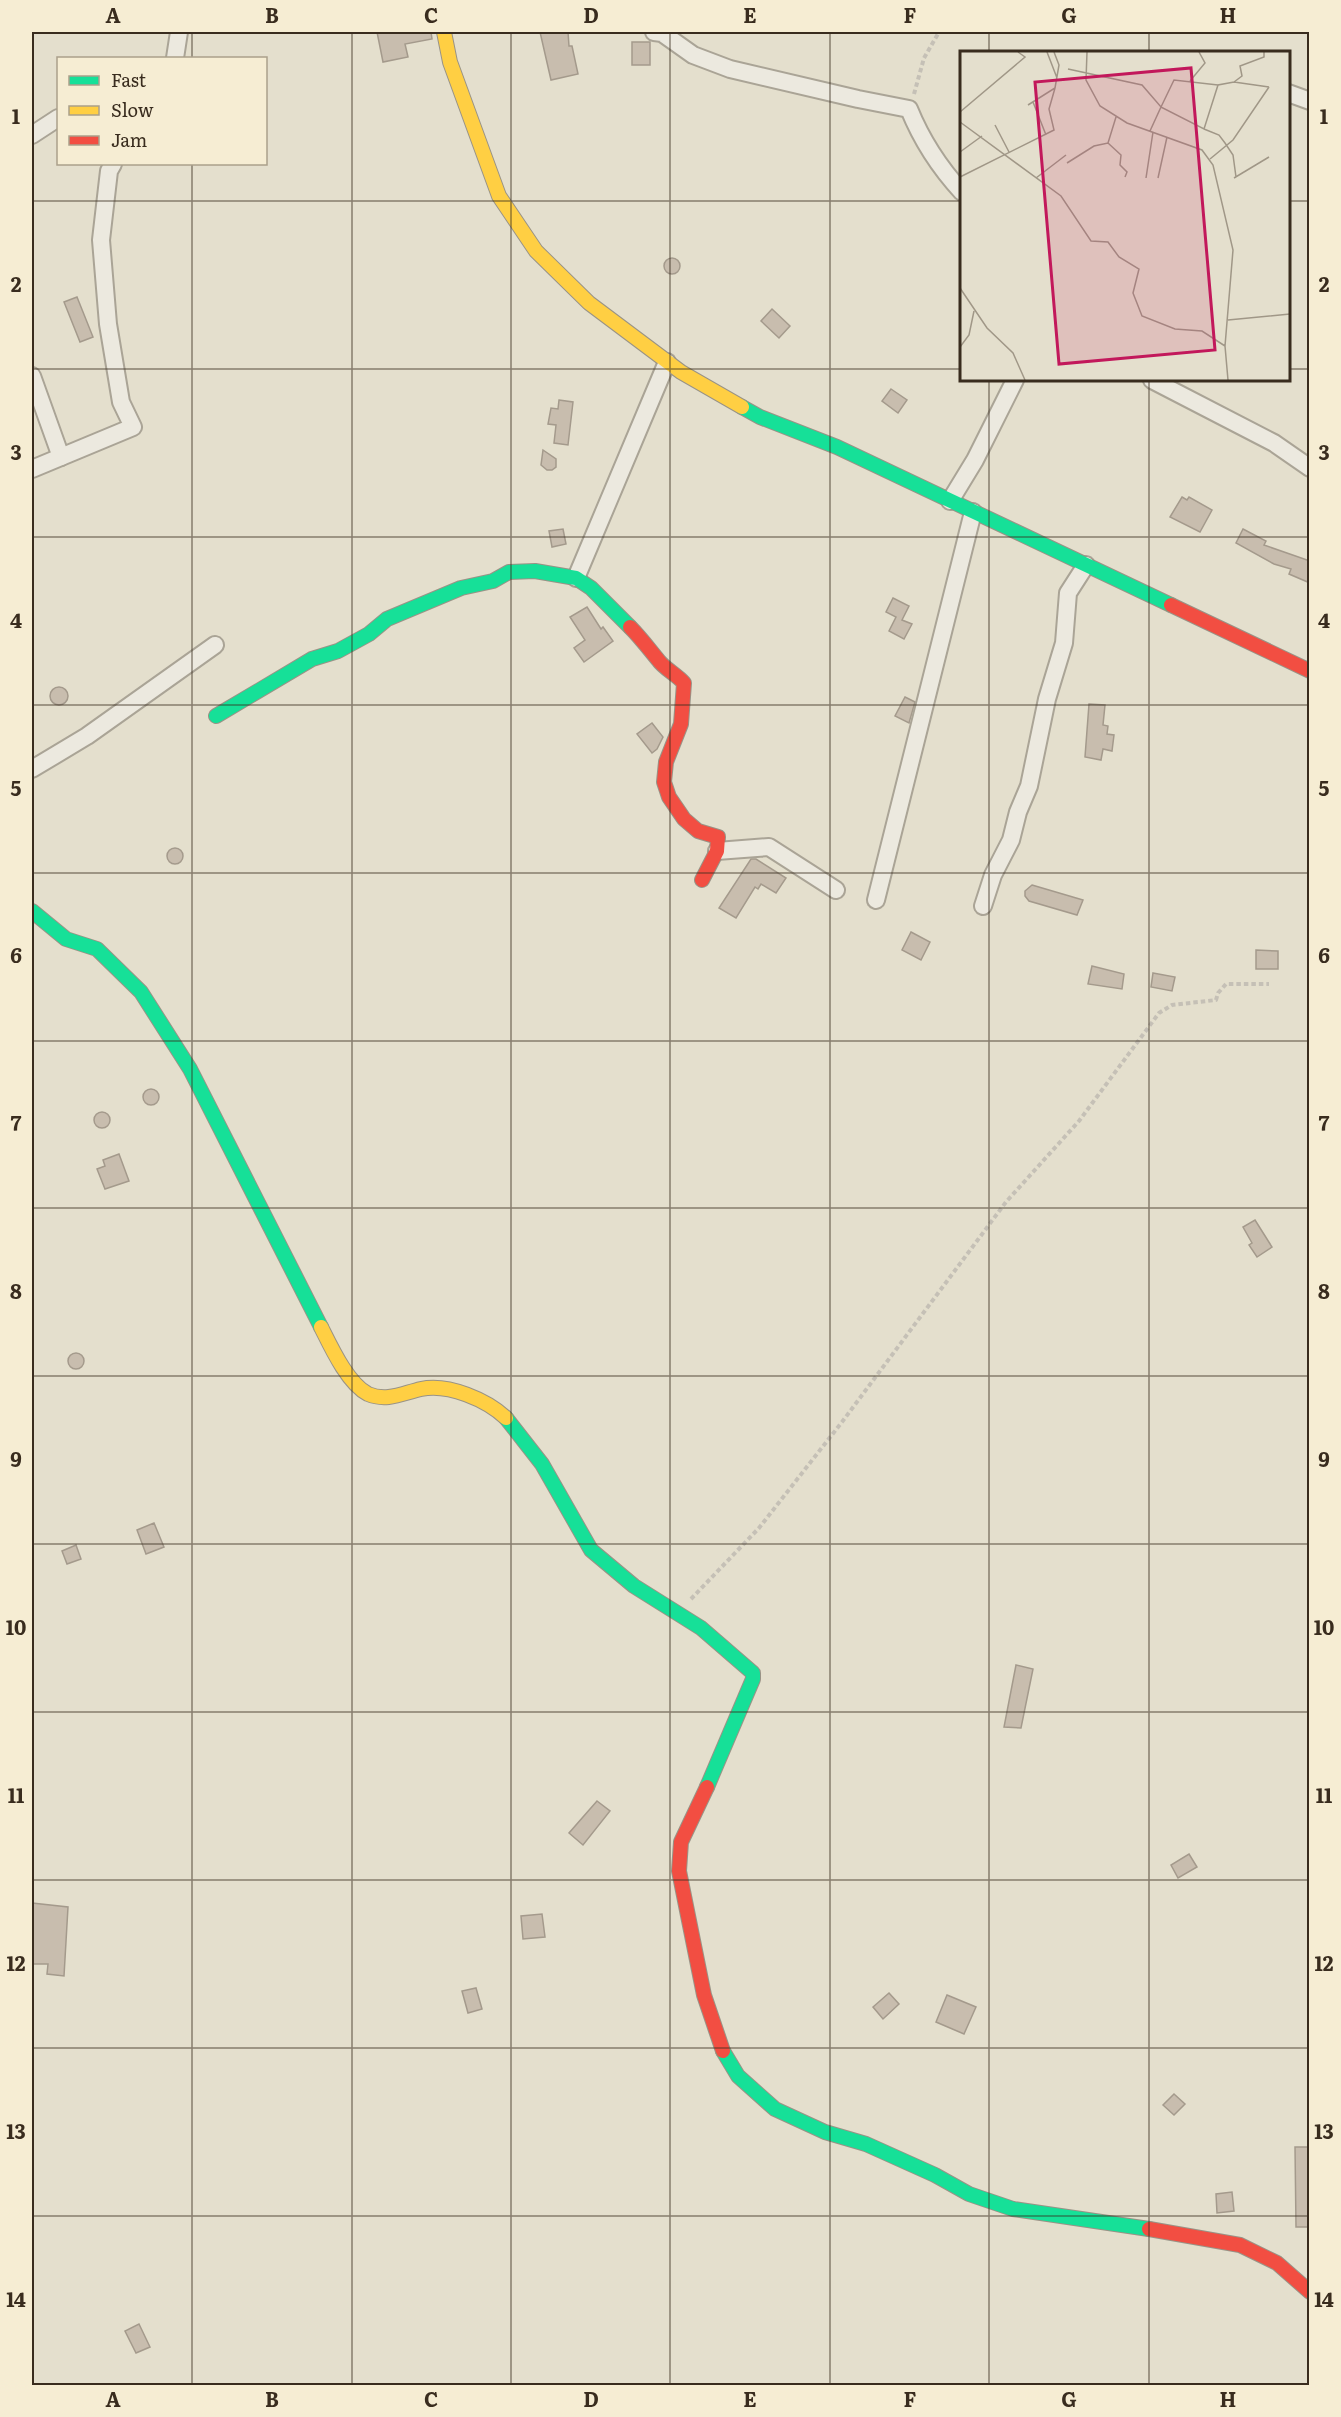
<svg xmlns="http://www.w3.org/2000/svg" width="1341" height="2417" font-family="Literata,serif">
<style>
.building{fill:#c8bdae;stroke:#a49a8c;stroke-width:1.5}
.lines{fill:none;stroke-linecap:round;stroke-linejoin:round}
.street-casing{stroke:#aaa496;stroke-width:20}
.fast-casing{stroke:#999386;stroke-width:16}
.slow-casing{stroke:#999386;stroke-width:16}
.jam-casing{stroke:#999386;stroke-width:16}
.path{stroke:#c5c0b6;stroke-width:4;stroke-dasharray:4.5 3;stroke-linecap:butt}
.street{stroke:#ece9df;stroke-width:16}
.fast{stroke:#16e098;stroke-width:14}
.slow{stroke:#ffcf43;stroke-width:14}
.jam{stroke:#f24e42;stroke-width:14}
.grid{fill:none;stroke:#392c1e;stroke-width:1.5;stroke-opacity:0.55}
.inset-road{fill:none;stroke:#a09787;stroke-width:1.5}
.view{fill:#c2185b;fill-opacity:0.15;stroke:#c2185b;stroke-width:3}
.inset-edge{fill:none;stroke:#392c1e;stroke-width:3}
.neatline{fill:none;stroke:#392c1e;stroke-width:2}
.grid-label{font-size:20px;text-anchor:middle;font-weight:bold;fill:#392c1e}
</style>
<rect width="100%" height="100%" fill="#e4dfcd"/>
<g class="building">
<path d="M377,32H431L432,39L405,44L408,57L383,62Z"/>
<path d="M540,32H568L569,46H572L578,74L551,80Z"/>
<rect x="632" y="42" width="18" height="23"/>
<circle cx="672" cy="266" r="8"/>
<path d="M77,297L93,337L80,342L64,302Z"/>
<path d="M772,309L790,326L779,338L761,321Z"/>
<path d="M891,389L907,400L898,413L882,401Z"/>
<path d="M559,400L573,402L568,445L554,443L556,425L548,424L551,408L558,409Z"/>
<path d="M543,450L556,459V467L552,470H547L541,465Z"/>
<path d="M1182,497L1187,500L1189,497L1212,510L1200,532L1170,517Z"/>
<path d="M563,529L566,544L552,547L549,531Z"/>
<path d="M1243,529L1266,541L1264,545L1310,561V583L1289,574L1291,569L1274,564L1236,543Z"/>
<path d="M893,598L909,606L902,620L912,624L904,639L889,631L896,617L886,612Z"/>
<path d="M587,607L601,629L603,627L613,641L584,662L574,648L585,640L570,617Z"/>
<circle cx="59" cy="696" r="9"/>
<path d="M905,697L915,702L909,723L895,716Z"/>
<path d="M1089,704L1105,705L1103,725L1108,726L1107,734L1114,735L1112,751L1103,749L1101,760L1085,757Z"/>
<path d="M652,723L663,737L657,749L652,753L637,734Z"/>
<circle cx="175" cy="856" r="8"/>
<path d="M751,859H756L786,878L776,893L761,884L758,889L755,887L736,918L719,908Z"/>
<path d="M1032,885L1083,900L1077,915L1029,901L1025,896V891Z"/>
<path d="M911,932L930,942L921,960L902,950Z"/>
<path d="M1256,950L1278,951V969H1256Z"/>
<path d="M1092,966L1124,974L1122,989L1088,984Z"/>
<path d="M1153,973L1175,977L1172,991L1151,987Z"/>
<circle cx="151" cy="1097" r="8"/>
<circle cx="102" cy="1120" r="8"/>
<path d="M119,1154L129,1181L105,1189L97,1169L105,1166L103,1160Z"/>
<path d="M1255,1220L1272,1247L1257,1257L1249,1245L1252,1243L1243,1227Z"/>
<circle cx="76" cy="1361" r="8"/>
<path d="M154,1523L164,1547L146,1554L137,1530Z"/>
<path d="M76,1545L81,1559L67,1564L62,1551Z"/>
<path d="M1016,1665L1033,1669L1021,1728L1004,1727Z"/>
<path d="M597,1801L610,1811L583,1845L569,1833Z"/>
<path d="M1189,1854L1197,1867L1178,1878L1171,1865Z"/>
<path d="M32,1903L68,1907L64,1976L47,1974L48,1964H32Z"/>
<path d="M542,1914L545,1937L523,1939L521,1916Z"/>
<path d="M476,1988L482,2009L468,2013L462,1991Z"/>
<path d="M889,1993L899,2004L883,2019L873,2007Z"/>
<path d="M947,1995L976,2007L964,2034L936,2022Z"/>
<path d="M1174,2094L1185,2104L1174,2115L1163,2105Z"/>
<path d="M1295,2147H1310V2227H1296Z"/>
<path d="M1232,2192L1234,2211L1217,2213L1216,2194Z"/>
<path d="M139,2324L150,2347L136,2353L125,2331Z"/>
</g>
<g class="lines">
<defs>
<g id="street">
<path d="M654,32L662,33L693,55L730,69L858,99L909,109C922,141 938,166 962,192"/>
<path d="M175,58L179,32"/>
<path d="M1288,93L1310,101"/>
<path d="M32,135L58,118"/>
<path d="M32,376L61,457"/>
<path d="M1152,380L1274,443L1310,468"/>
<path d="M32,469L133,427L121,402L108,324L101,240L109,171L113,164"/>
<path d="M950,501L975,460L1015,380"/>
<path d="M576,578L667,362"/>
<path d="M32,769L87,736L215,645"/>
<path d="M717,851L769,847L836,890"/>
<path d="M876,900L973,512"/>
<path d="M983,906L993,875L1011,840L1018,812L1029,786L1047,699L1064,643L1068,593L1086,565"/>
</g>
<g id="fast">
<path d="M742,407L760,417L837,447L1171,605"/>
<path d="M216,716L312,659L338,651L369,634L387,619L461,588L493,581L509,572L535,571L576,578L591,588L630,627"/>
<path d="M32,911L66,939L97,949L141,992L190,1069L321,1327"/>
<path d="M506,1418L542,1464L591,1550L634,1586L701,1628L753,1673V1679L707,1787"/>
<path d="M723,2051L738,2076L775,2109L825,2132L866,2144L935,2175L969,2194L1013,2209L1149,2229"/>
</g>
<g id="slow">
<path d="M444,32L450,62L499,196L536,251L589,303L681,372L742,407"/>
<path d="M321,1327C331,1347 348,1384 368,1394C387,1402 403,1393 421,1389C448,1383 487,1400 506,1418"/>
</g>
<g id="jam">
<path d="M1171,605L1310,671"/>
<path d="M630,627C641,638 649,649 659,661C664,668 677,675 684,683L681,724L666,762L664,782L669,797L684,819L698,831L718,837L717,851L702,880"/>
<path d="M707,1787L681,1842L679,1871L704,1995L723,2051"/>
<path d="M1149,2229L1240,2245L1277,2263L1310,2292"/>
</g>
</defs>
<use href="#street" class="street-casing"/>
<use href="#fast" class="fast-casing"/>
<use href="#slow" class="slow-casing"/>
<use href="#jam" class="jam-casing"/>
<g class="path">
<path d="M914,94L924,58L939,32"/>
<path d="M691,1599L759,1528L842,1422L1006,1202L1079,1121L1159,1013L1172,1005L1216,1000L1218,993L1226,984H1269"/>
</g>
<use href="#street" class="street"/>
<use href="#fast" class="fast"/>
<use href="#slow" class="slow"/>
<use href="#jam" class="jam"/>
</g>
<path class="grid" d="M192,32V58M352,32V2386M511,32V2386M670,32V2386M830,32V2386M989,32V52M1149,32V52M192,164V2386M32,201H962M1288,201H1310M32,369H962M1288,369H1310M989,380V2386M1149,380V2386M32,537H1310M32,705H1310M32,873H1310M32,1041H1310M32,1208H1310M32,1376H1310M32,1544H1310M32,1712H1310M32,1880H1310M32,2048H1310M32,2216H1310"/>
<g transform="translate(960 51)">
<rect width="330" height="330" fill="#e4dfcd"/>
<path class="inset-road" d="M87,1L97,27M127,1L126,29L140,55L167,72L242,99L253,114L273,199L265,295L268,329M108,18L182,34L201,56L214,29L258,34M230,30L245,12L239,1M274,31L282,25L280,15L304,6V1M73,51L86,84M68,54L95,37L99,14L94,1M0,61L65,6L58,1M0,71L101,145L131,190L148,191L159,206L179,218L173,242L182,265L215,278L242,280L265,295M35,74L49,101M244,78L259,84L265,92L273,104L276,126M190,80L201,56L244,78L258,34L274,31L309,36M148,92L156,66M0,101L22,85M250,108L273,89L309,36M107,112L134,95L148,92L161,104L160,114L167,121L165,126M0,126L94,79L89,58L95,37M76,127L106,104M186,127L193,81M198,127L207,86M274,127L309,106M0,237L27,277L53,302L65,329M268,269L330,263M0,296L9,284L14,260"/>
<path class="view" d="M231,17L255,299L99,313L75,31Z"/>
<rect width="330" height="330" class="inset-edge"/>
</g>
<rect width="1341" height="2417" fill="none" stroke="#f6edd3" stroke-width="66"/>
<rect x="57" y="57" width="210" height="108" fill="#f6edd3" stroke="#aaa08b" stroke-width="1.5"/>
<rect x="69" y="76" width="30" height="9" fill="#16e098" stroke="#aaa08b" stroke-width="1.5"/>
<text x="111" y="87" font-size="18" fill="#392c1e">Fast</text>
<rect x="69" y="106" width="30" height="9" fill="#ffcf43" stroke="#aaa08b" stroke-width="1.5"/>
<text x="111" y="117" font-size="18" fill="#392c1e">Slow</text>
<rect x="69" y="136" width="30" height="9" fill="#f24e42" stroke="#aaa08b" stroke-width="1.5"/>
<text x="111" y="147" font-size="18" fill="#392c1e">Jam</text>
<rect x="33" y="33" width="1275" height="2351" class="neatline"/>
<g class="grid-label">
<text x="113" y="23">A</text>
<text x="272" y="23">B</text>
<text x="431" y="23">C</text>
<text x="591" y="23">D</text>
<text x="750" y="23">E</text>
<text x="910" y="23">F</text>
<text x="1069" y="23">G</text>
<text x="1228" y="23">H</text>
<text x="16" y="124">1</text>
<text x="1324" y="124">1</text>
<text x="16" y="292">2</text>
<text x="1324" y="292">2</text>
<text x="16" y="460">3</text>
<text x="1324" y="460">3</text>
<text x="16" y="628">4</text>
<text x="1324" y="628">4</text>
<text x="16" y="796">5</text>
<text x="1324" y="796">5</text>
<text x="16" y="963">6</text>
<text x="1324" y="963">6</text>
<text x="16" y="1131">7</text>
<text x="1324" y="1131">7</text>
<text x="16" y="1299">8</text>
<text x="1324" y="1299">8</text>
<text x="16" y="1467">9</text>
<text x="1324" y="1467">9</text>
<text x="16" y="1635">10</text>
<text x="1324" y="1635">10</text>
<text x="16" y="1803">11</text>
<text x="1324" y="1803">11</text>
<text x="16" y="1971">12</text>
<text x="1324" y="1971">12</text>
<text x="16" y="2139">13</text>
<text x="1324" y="2139">13</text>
<text x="16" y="2307">14</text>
<text x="1324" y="2307">14</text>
<text x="113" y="2407">A</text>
<text x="272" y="2407">B</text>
<text x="431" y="2407">C</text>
<text x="591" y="2407">D</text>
<text x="750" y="2407">E</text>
<text x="910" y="2407">F</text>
<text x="1069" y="2407">G</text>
<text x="1228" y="2407">H</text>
</g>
</svg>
